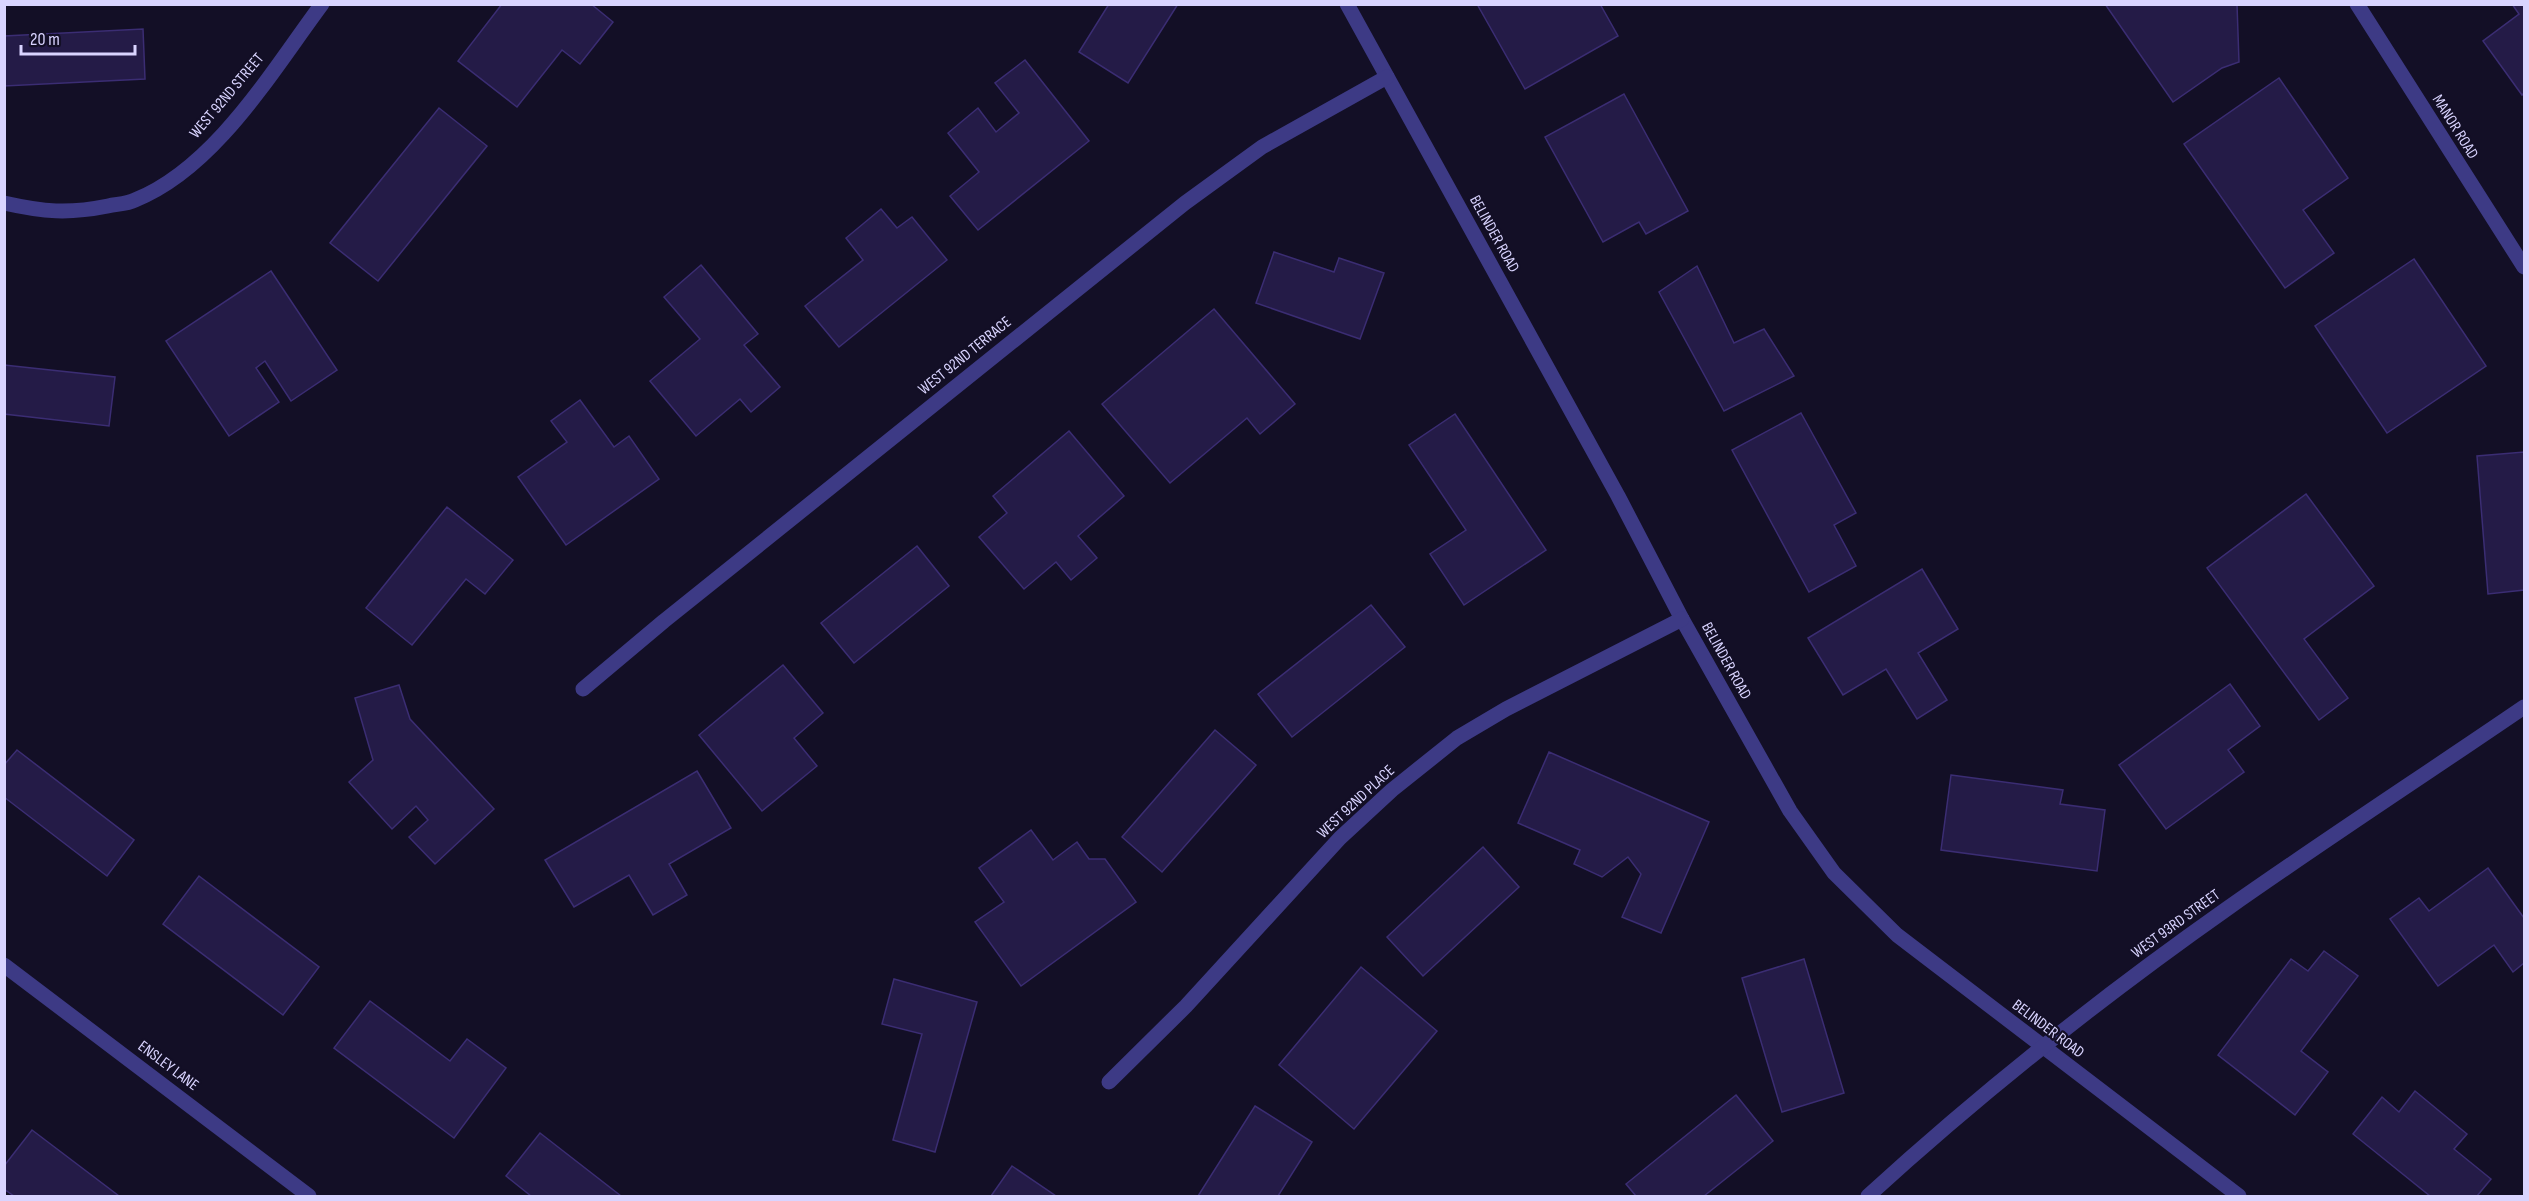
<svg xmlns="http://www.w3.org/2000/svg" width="2529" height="1201" font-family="'Sofia Sans Condensed',sans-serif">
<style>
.building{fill:#241b47;stroke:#3b2d73;stroke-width:1.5}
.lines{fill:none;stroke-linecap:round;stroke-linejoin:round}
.street{stroke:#3d3a85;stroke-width:15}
.labels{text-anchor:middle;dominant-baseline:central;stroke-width:4.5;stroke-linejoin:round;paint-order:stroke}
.street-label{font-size:16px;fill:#d9d4ff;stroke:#130f26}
</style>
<rect width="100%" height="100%" fill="#130f26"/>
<g class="building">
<path d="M502,4H591L613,22L580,64L562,50L517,107L458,61Z"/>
<path d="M1109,4H1178L1128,83L1079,52Z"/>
<path d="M1477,4H1600L1618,36L1525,89Z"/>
<path d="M2105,4H2237L2239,62L2222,68L2173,102Z"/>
<path d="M2512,4H2524V93L2522,95L2483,41L2519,14Z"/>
<path d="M143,29L145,79L4,86V36Z"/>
<path d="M1025,60L1089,141L978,230L950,196L979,172L948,133L978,108L996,132L1019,113L995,83Z"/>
<path d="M2279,78L2348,178L2303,210L2334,253L2285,288L2184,144Z"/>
<path d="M1624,94L1688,211L1646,234L1639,222L1603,242L1545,137Z"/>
<path d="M439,108L487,146L378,281L330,243Z"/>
<path d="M881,209L897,228L912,217L947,260L839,347L805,306L863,260L846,238Z"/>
<path d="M1274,252L1334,272L1339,258L1384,273L1360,339L1256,303Z"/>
<path d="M2414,259L2486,366L2387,433L2315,326Z"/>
<path d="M701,265L758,334L744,345L780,387L751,412L740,399L696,436L650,381L700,339L664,297Z"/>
<path d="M1697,266L1734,343L1764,329L1794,376L1724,411L1659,292Z"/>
<path d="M271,271L337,370L291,401L265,361L256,368L279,402L229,436L166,341Z"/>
<path d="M1214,309L1295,404L1260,434L1247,418L1170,483L1102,404Z"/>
<path d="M4,365L115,377L109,426L4,414Z"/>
<path d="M580,400L614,447L629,436L659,479L566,545L518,477L567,442L551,421Z"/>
<path d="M1801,413L1856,513L1834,525L1856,566L1809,592L1732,450Z"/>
<path d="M1455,414L1546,550L1464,605L1430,554L1466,530L1409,445Z"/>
<path d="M1069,431L1124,496L1078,536L1097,558L1071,580L1056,562L1024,589L979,537L1007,513L993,496Z"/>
<path d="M2524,452V590L2488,594L2477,456Z"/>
<path d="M2306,494L2374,586L2304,639L2348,698L2319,720L2207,568Z"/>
<path d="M447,507L513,560L485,594L466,579L412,645L366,608Z"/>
<path d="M917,546L949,586L854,663L821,623Z"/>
<path d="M1922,569L1958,629L1918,653L1947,700L1917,719L1886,669L1843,695L1808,638Z"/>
<path d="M1371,605L1405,647L1292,737L1258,694Z"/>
<path d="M783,665L823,713L794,738L817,766L762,811L699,735Z"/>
<path d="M2230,684L2260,726L2228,750L2244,772L2166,829L2119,765Z"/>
<path d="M399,685L410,719L494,809L435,864L409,837L428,820L416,806L392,829L349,782L373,760L355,698Z"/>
<path d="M1215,730L1256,765L1162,872L1122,837Z"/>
<path d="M17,750L134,840L107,876L4,797V765Z"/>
<path d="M1549,752L1709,822L1661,933L1622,917L1641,874L1628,857L1602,877L1574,864L1580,850L1518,823Z"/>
<path d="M697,771L731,828L669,864L687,895L653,915L629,875L574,907L545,860Z"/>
<path d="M1951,775L2063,790L2060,804L2105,810L2097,871L1941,850Z"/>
<path d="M1031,830L1053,860L1077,842L1089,859H1105L1136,902L1021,986L975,922L1004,902L979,868Z"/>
<path d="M1483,847L1519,887L1423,976L1387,937Z"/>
<path d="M2488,868L2524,918V963L2513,972L2494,945L2438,986L2390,919L2419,898L2429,911Z"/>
<path d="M199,876L319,967L283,1015L163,924Z"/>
<path d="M2324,951L2358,976L2301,1051L2328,1072L2295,1115L2218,1055L2291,959L2308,971Z"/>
<path d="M1804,959L1844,1093L1782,1112L1742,978Z"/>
<path d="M1361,967L1437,1031L1354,1129L1279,1065Z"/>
<path d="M894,979L977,1002L935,1152L893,1140L922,1034L882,1024Z"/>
<path d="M370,1001L450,1061L467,1039L506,1068L454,1138L334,1048Z"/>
<path d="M2415,1091L2467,1134L2454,1149L2491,1179L2477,1196H2430L2353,1134L2382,1097L2399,1112Z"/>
<path d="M1736,1095L1773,1141L1704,1196H1636L1626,1184Z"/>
<path d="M1255,1106L1312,1142L1278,1196H1198Z"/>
<path d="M32,1130L119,1196H14L4,1189V1166Z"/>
<path d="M540,1133L621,1196H531L506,1176Z"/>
<path d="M1012,1166L1056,1196H991Z"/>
</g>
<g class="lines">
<g class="street">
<path d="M1347,4L1618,496L1682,619L1790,811L1834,873L1897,935L2239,1196"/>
<path d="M2357,4L2524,267"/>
<path d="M4,203C44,212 68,214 108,206C117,204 127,204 135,200C215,168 272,71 322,4"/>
<path d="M583,689L664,621L1185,203L1262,147L1387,77"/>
<path d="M4,965L309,1196"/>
<path d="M1109,1082L1186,1006L1340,838L1392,790L1457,738L1506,709L1682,619"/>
<path d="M1868,1196C1981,1093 2103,996 2228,908C2326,839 2426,774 2524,707"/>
</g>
</g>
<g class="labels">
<g class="street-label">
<text transform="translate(227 96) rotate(-50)">WEST 92ND STREET</text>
<text transform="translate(2455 127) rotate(58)">MANOR ROAD</text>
<text transform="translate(1494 234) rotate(61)">BELINDER ROAD</text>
<text transform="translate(965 356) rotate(-39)">WEST 92ND TERRACE</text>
<text transform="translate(1726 661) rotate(61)">BELINDER ROAD</text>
<text transform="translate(1356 802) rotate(-43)">WEST 92ND PLACE</text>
<text transform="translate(2176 924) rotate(-36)">WEST 93RD STREET</text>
<text transform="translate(2048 1029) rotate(37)">BELINDER ROAD</text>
<text transform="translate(168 1066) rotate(37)">ENSLEY LANE</text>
</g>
</g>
<rect width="2529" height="1201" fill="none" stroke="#d9d4ff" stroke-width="12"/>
<path d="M21 45v9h114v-9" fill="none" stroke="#d9d4ff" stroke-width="3"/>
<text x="30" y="45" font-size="18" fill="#d9d4ff" stroke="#130f26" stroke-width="4.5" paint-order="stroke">20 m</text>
</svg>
